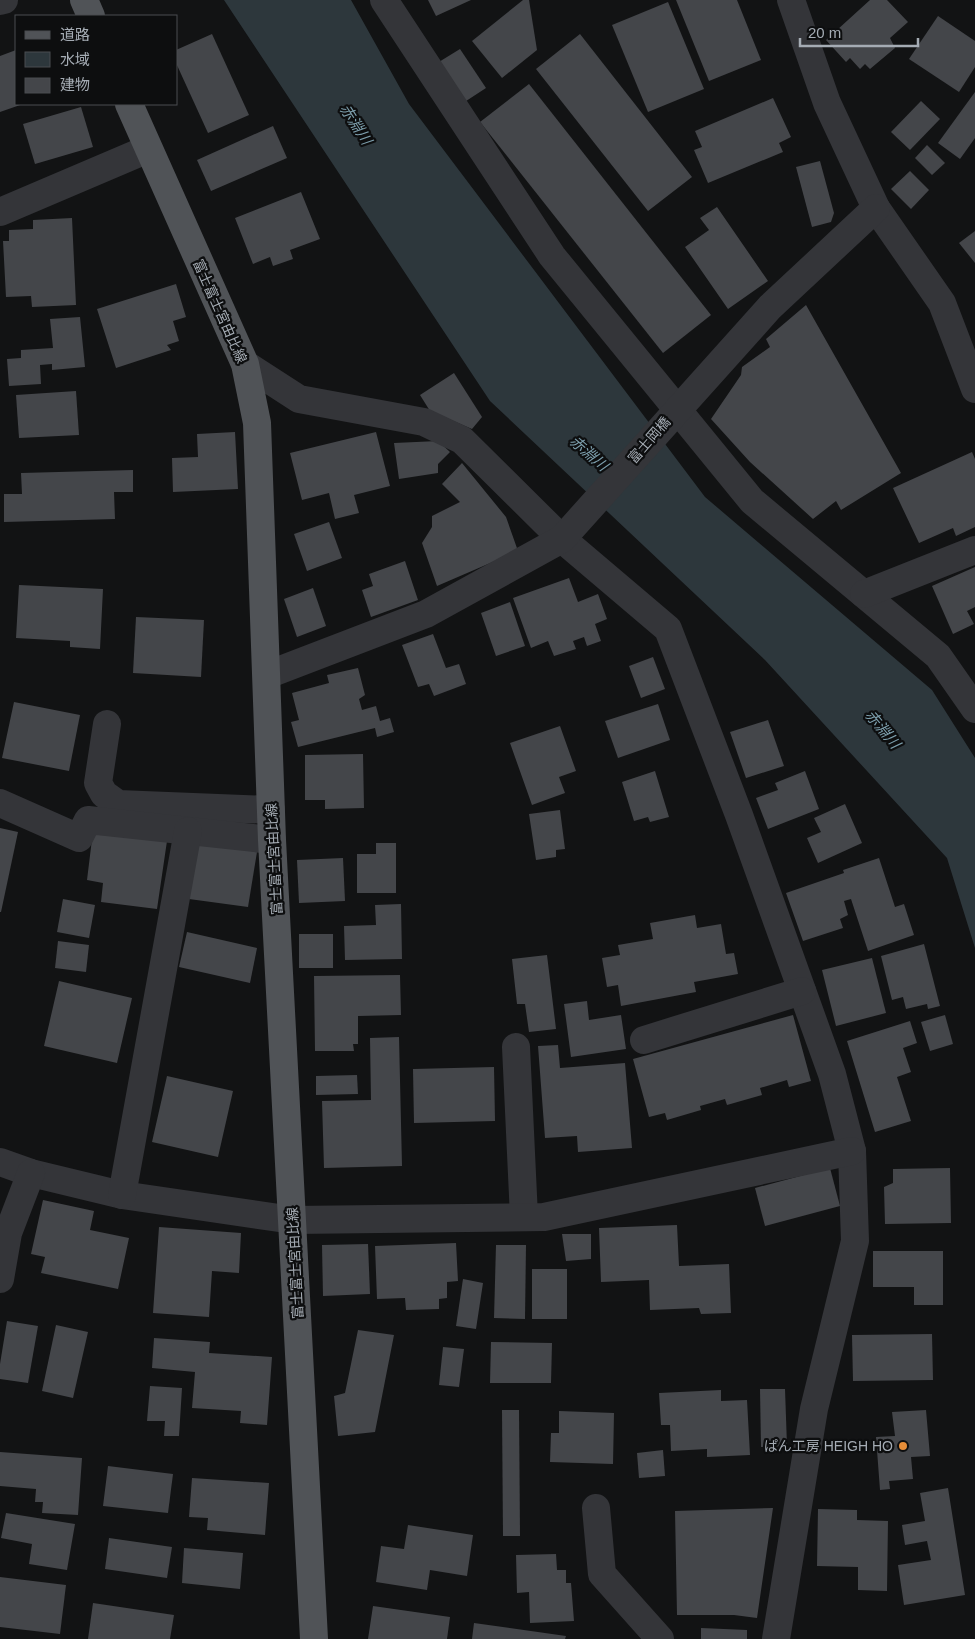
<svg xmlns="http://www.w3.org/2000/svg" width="975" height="1639" font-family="Helvetica,'Noto Sans JP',sans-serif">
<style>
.water{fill:#2d373c}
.building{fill:#44464a}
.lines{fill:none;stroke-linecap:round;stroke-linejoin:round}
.minor{stroke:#343539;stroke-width:28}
.major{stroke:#505357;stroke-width:28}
.poi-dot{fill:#e68d38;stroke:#0d0e0f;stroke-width:2}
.labels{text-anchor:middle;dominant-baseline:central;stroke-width:4.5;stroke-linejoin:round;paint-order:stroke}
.street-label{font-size:14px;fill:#a5acb4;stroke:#0d0e0f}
.poi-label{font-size:14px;fill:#a5acb4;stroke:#0d0e0f;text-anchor:end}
.water-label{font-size:15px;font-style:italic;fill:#7d9fad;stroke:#0d0e0f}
</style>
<rect width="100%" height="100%" fill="#121314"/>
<path class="water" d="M224,0H351L409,104L705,497L932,690L975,758V948L947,858L765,660L490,401Z"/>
<g class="building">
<path d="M428,0H471L436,16Z"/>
<path d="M523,0H529L537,50L502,78L472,41Z"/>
<path d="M676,0H737L761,60L709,81Z"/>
<path d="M870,0H887L908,22L890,38L895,48L870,69L865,64L860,69L850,58L846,62L826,40Z"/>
<path d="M668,2L704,89L648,112L612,25Z"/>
<path d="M938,16L975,41V67L959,92L909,59Z"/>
<path d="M212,34L249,115L208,133L176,63V50Z"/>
<path d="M580,34L692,177L648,211L536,69Z"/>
<path d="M460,49L486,88L460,105L434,65Z"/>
<path d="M16,50V104H23L0,112V56Z"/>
<path d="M529,84L711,315L663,353L480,122Z"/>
<path d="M975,92V138L960,159L938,143Z"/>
<path d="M773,98L791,137L779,143L783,152L708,183L694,150L702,147L695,131Z"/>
<path d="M921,101L940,119L910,150L891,132Z"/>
<path d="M81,107L93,147L35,164L23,124Z"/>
<path d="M273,126L287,158L211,191L197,160Z"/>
<path d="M927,145L945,163L932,175L915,158Z"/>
<path d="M820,161L834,213L831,222L812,227L796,167Z"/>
<path d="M910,171L929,190L911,209L891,189Z"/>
<path d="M301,192L320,239L290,250L293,259L273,266L270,257L253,264L235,218Z"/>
<path d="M717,207L768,281L728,309L685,247L709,230L700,218Z"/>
<path d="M72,218L76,305L32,307L31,296L6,297L3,241H9V230L33,229V220Z"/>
<path d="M975,231V263L959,243Z"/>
<path d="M176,284L186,317L173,321L179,341L167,345L171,350L116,368L97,309Z"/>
<path d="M806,305L901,473L841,510L836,501L813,519L750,462L711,419L741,375L742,367L770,347L766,339Z"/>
<path d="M80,317L85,367L52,370V364L40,365L41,384L9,386L7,359L21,358V350L53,348L50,319Z"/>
<path d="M454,373L482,417L472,429L430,411L420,395Z"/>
<path d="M76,391L79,435L19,438L16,395Z"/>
<path d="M235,432L238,489L173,492L172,458L198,457L197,434Z"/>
<path d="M376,432L390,486L354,495L359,513L335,519L329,493L302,500L290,453Z"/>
<path d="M438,441L450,452L438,464V473L399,479L394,443Z"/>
<path d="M972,452L975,459V527L956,536L953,528L919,543L893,488Z"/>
<path d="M462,463L506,517L518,551L437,586L422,543L432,527V516L460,502L442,484Z"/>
<path d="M133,470V492H114L115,519L4,522V494H22L21,473Z"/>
<path d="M329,522L342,558L307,571L294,534Z"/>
<path d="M405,561L418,600L371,617L362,590L373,586L369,574Z"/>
<path d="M975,567V607L967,611L974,624L953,634L932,586Z"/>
<path d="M569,578L578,602L598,594L607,619L595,624L601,641L587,646L584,637L573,641L576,649L554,656L548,641L531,648L513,598Z"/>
<path d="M19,585L103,589L100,649L70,647V641L16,638Z"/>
<path d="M313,588L326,626L297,637L284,599Z"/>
<path d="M510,602L525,646L496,656L481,613Z"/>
<path d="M136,617L204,620L201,677L133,673Z"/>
<path d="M433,634L446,668L459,664L466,684L434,696L429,684L418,687L402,645Z"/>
<path d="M653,657L665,689L641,698L629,666Z"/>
<path d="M358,668L365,695L359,699L362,710L376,706L380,721L390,718L394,732L377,737L375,728L298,747L291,722L299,720L292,693L329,683L327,675Z"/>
<path d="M14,702L80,715L69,771L2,758Z"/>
<path d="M658,704L670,740L618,758L605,721Z"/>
<path d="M768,720L784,766L746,778L730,732Z"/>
<path d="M560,726L576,771L559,777L565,793L532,805L510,743Z"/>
<path d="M363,754L364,808L325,809V800H305V755Z"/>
<path d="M655,771L669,817L650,822L648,817L634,821L622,782Z"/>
<path d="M805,771L819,809L768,829L756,798L778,790L775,783Z"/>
<path d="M845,804L862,843L818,863L807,838L821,832L814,818Z"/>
<path d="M560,810L565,849L556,850V857L536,860L529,814Z"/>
<path d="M0,828L18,832L1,912H0Z"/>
<path d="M93,831L167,841L157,909L101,902L103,883L87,880Z"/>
<path d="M197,843L257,852L248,907L189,899Z"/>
<path d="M376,843H396V893H357V854H376Z"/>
<path d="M343,858L345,901L299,903L297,860Z"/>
<path d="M879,858L895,907L904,904L914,935L868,951L851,899L844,901L848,915L840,919L843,928L803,941L786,893L844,873L843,870Z"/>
<path d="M63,899L95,905L89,938L57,932Z"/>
<path d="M401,904L402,959L345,960L344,926L376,925L375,905Z"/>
<path d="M695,915L697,928L721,924L726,954L734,953L738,974L694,982L696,992L621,1006L618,985L607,987L602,958L620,955L618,945L653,939L650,923Z"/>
<path d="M187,932L257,948L250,983L179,967Z"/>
<rect x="299" y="934" width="34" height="34"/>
<path d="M58,941L89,945L86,972L55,968Z"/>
<path d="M924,944L940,1006L928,1009L927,1004L906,1009L903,997L892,1000L881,956Z"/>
<path d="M547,955L556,1029L529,1032L525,1004H517L512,959Z"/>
<path d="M872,958L886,1013L836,1026L822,970Z"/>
<path d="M400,975L401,1015L358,1016V1044H353L354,1051H315L314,976Z"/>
<path d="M59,981L132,998L117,1063L44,1046Z"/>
<path d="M587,1001L589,1020L621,1015L626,1049L571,1057L564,1004Z"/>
<path d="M793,1015L811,1081L789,1087L787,1080L760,1088L762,1095L727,1105L725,1099L700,1106L701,1110L667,1120L665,1113L649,1117L633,1059Z"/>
<path d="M945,1015L953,1044L930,1051L921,1022Z"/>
<path d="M910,1021L917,1043L903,1048L911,1072L897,1077L911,1121L875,1132L847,1041Z"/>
<path d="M399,1037L402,1166L324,1168L322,1101L371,1100L370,1038Z"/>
<path d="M558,1045L560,1068L625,1063L632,1148L578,1152L577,1136L545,1138L538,1046Z"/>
<path d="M494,1067L495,1121L414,1123L413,1069Z"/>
<path d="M357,1075L358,1094L316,1095V1076Z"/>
<path d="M167,1076L233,1091L218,1157L152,1142Z"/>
<path d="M830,1168L840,1206L765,1226L755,1188Z"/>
<path d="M950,1168L951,1223L885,1224L884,1187L893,1183V1169Z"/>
<path d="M43,1200L94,1211L90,1230L129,1238L118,1289L41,1273L45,1257L31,1254Z"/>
<path d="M677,1225L679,1266L729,1264L731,1313L701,1314L699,1308L650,1310L649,1280L601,1282L599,1228Z"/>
<path d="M159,1227L241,1233L239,1273L212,1271L209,1317L153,1313Z"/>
<path d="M562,1234H591V1259L566,1261Z"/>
<path d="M456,1243L458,1281L447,1282V1298L439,1299V1309L406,1310L405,1298L377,1299L375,1246Z"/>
<path d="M368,1244L370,1294L323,1296L322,1245Z"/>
<path d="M496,1245H526L525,1319L494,1318Z"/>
<path d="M873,1251H943V1305H914V1287H873Z"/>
<rect x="532" y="1269" width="35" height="50"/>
<path d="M463,1279L483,1283L476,1329L456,1326Z"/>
<path d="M7,1321L38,1326L28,1383L0,1379V1364Z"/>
<path d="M56,1325L88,1332L73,1398L42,1391Z"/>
<path d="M358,1330L394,1335L375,1432L338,1436L334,1396L345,1393Z"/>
<path d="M932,1334L933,1380L853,1381L852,1335Z"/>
<path d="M154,1338L210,1342L209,1353L272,1357L267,1425L240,1423L241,1411L192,1408L195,1372L152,1368Z"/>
<path d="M491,1342L552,1343L551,1383H490Z"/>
<path d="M443,1347L464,1349L459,1387L439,1385Z"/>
<path d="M150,1386L182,1388L179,1436H164L165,1421H147Z"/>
<path d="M760,1389H785L787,1446L761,1447Z"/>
<path d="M721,1390V1401L747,1400L750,1455L707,1457V1449L671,1451L670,1425H661L659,1393Z"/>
<path d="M502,1410H519L520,1536H503Z"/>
<path d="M926,1410L930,1456L911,1457L913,1479L889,1481L890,1489L880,1490L876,1437L895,1436L892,1412Z"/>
<path d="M559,1411L614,1413L613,1464L550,1462L551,1433H559Z"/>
<path d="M663,1450L665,1476L639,1478L637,1453Z"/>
<path d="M0,1452L82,1458L78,1515L42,1513L43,1502H35L36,1489L0,1486Z"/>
<path d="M108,1466L173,1474L168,1513L103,1506Z"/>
<path d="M192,1478L269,1483L265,1535L207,1530L208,1518L189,1517Z"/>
<path d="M948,1488L965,1595L904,1605L898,1565L931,1560L927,1541L905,1545L902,1525L925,1521L920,1493Z"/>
<path d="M773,1508L757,1618L734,1615H677L675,1511Z"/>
<path d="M818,1509L857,1510V1520L888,1521L887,1591L858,1590V1567L817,1566Z"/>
<path d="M6,1513L75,1524L67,1570L29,1564L32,1544L1,1538Z"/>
<path d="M408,1525L473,1535L467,1576L430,1570L427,1590L376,1582L381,1546L404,1549Z"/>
<path d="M109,1538L172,1547L167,1578L105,1569Z"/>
<path d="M184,1548L243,1553L240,1589L182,1583Z"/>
<path d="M556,1554L557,1570H566V1583H571L574,1621L530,1623L529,1592L517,1593L516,1555Z"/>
<path d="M0,1577L66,1585L60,1634L0,1627Z"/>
<path d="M93,1603L174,1615L170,1639H88Z"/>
<path d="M373,1606L450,1617L447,1639H368Z"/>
<path d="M474,1623L566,1636L565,1639H472Z"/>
<path d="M701,1628L747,1630V1639H701Z"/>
</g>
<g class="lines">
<g class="minor">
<path d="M384,0L552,256L752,501L938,656L975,709"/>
<path d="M791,0L827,103L876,208L942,303L975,389"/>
<path d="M0,1L4,0"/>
<path d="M0,212L148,149"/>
<path d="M245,364L299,399L424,422L462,440L562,539L668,629L739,815L832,1074L852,1151L855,1241L814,1409L776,1639"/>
<path d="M864,594L975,550"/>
<path d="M267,675L426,614L562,539L770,307L876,208"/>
<path d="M107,724L98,783L104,794L118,804L271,810"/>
<path d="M0,803L79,838L88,820L272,840"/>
<path d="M644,1040L802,991"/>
<path d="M516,1047L524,1217"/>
<path d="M0,1162L31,1173L122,1195L293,1220L544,1217L852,1151"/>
<path d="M122,1195L188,831"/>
<path d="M0,1279L8,1233L31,1173"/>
<path d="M596,1508L602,1574L660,1639"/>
</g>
<g class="major">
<path d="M84,0L91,16"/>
<path d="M129,104L245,364L257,423L272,840L314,1639"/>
</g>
</g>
<circle class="poi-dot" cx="903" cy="1446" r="5"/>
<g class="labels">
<g class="street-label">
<text transform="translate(220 311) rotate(66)">富士富士宮由比線</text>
<text transform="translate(649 440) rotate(-49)">富士岡橋</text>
<text transform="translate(274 859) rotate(-93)">富士富士宮由比線</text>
<text transform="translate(295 1263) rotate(-93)">富士富士宮由比線</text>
</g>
<g class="poi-label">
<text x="893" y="1446">ぱん工房 HEIGH HO</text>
</g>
<g class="water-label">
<text transform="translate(356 124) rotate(57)">赤淵川</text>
<text transform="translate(589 453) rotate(41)">赤淵川</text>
<text transform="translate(883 729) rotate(50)">赤淵川</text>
</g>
</g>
<rect x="15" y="15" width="162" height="90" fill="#0d0e0f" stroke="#4a4d51"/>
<rect x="25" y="31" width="25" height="8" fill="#505357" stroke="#4a4d51"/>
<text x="60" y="40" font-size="15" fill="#a5acb4">道路</text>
<rect x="25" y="52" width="25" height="15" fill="#2d373c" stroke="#4a4d51"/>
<text x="60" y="65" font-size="15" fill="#a5acb4">水域</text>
<rect x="25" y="78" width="25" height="15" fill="#44464a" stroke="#4a4d51"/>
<text x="60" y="90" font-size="15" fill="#a5acb4">建物</text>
<path d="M800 38v8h118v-8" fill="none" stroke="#a5acb4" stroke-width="2.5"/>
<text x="808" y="38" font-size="15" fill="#a5acb4" stroke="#0d0e0f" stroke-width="4" paint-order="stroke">20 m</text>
</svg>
